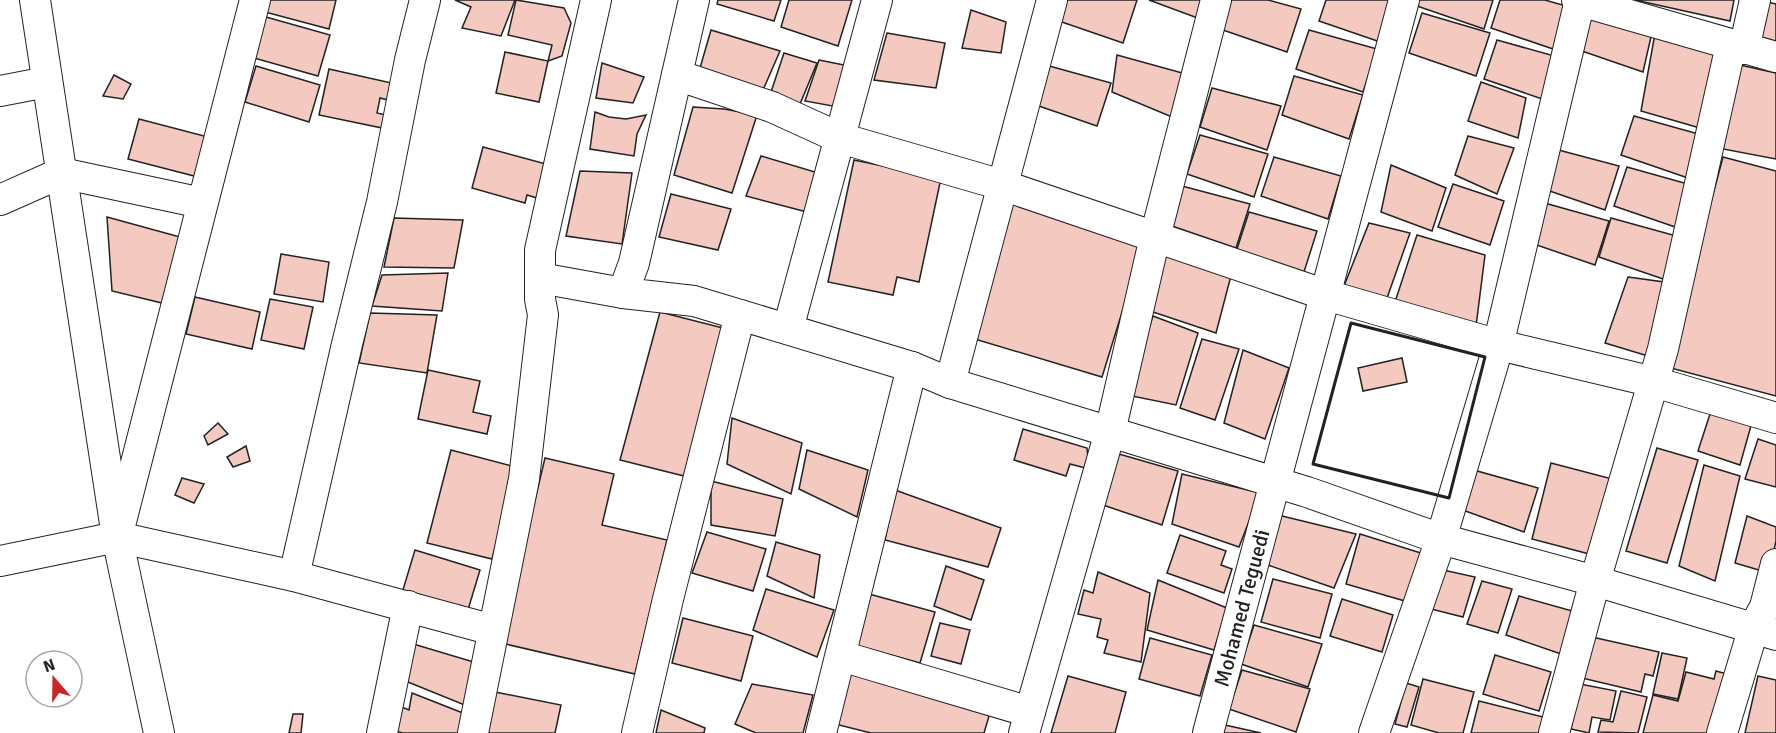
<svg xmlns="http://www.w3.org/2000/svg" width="1776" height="733" font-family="Signika,sans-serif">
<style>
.building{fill:#f3c9c0;stroke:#222;stroke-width:1.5}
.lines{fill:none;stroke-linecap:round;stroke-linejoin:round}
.minor-casing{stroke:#222;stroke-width:32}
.minor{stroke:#fff;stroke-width:30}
.wall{stroke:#222;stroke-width:3}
.labels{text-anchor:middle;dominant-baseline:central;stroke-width:4.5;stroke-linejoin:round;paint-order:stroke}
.street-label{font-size:21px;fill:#222;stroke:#fff}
</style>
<rect width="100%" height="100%" fill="#fff"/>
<g class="building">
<path d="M268,0H336L329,29L265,12Z"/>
<path d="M455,0H515L501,36L462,28L471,7Z"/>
<path d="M516,0L564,8L571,23L562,56L548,61L552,45L508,35Z"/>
<path d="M718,0H781L774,21L717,4Z"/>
<path d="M789,0H852L838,46L781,27Z"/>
<path d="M1063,0H1137L1123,43L1056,20Z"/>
<path d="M1149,0H1210L1203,20Z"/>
<path d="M1229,0H1268L1301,9L1287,52L1220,29Z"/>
<path d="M1326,0H1397L1386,44L1319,21Z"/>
<path d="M1419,0H1493L1484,29L1417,6Z"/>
<path d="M1500,0H1545L1573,8L1559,51L1491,28Z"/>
<path d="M1635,0H1734L1730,21Z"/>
<path d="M1763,1L1776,4V47L1754,42Z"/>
<path d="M971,10L1006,22L1001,53L962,48Z"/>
<path d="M1589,10L1653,28L1643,72L1576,49Z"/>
<path d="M1422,13L1490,33L1476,76L1409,53Z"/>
<path d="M266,17L330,35L318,76L254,58Z"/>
<path d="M1656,28L1725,47L1700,128L1641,111Z"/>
<path d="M711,30L780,51L763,90L700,68Z"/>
<path d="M1309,30L1377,49L1363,92L1296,69Z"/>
<path d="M887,33L945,43L936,88L874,80Z"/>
<path d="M1497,40L1565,59L1551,102L1484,79Z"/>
<path d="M505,52L548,61L539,102L496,93Z"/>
<path d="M784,53L817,63L800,104L770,95Z"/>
<path d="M1117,55L1186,74L1172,117L1112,92Z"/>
<path d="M819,60L854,67L838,107L805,101Z"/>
<path d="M602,63L644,77L633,103L596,98Z"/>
<path d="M1042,64L1111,83L1097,126L1030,103Z"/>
<path d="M1740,65L1776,73V159L1723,149Z"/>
<path d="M256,66L320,85L309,122L245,102Z"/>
<path d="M329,69L396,84L392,101L380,98L377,113L390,116L387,129L319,115Z"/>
<path d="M114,75L131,84L123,99L103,96Z"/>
<path d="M1294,76L1363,95L1349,139L1282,115Z"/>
<path d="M1481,82L1526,98L1518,138L1468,121Z"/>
<path d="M1212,88L1281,106L1267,150L1200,127Z"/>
<path d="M693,107L724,109L757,115L732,193L674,175Z"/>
<path d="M595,112L609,117L626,119L646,115L637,134L634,156L590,149Z"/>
<path d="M1634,116L1702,135L1688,178L1621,155Z"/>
<path d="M139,119L208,137L198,177L128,159Z"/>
<path d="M1200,135L1268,154L1254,197L1187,174Z"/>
<path d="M1468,136L1514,148L1497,194L1455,175Z"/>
<path d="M483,147L546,164L537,198L527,195L525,203L472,188Z"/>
<path d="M1551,148L1619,166L1605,210L1538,187Z"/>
<path d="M761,156L815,172L807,212L746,196Z"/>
<path d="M1274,157L1341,176L1328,219L1261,196Z"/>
<path d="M1723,157L1776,171V396L1667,367Z"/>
<path d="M854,160L941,178L919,282L897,277L893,295L828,282Z"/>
<path d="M1391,165L1446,188L1432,231L1381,212Z"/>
<path d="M1627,167L1695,186L1681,229L1614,206Z"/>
<path d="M580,171L632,173L622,244L566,236Z"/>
<path d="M1453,184L1504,201L1490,245L1438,227Z"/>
<path d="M1182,186L1250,204L1236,248L1169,225Z"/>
<path d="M671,194L731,209L718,250L659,237Z"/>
<path d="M1010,201L1144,241L1102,377L968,337Z"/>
<path d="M1541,202L1609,221L1595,265L1528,242Z"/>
<path d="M1249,212L1317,231L1303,275L1236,252Z"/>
<path d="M107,217L180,237L162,303L112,291Z"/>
<path d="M394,218L463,220L454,268L384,267Z"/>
<path d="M1611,218L1680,237L1666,280L1599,257Z"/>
<path d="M1369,223L1410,233L1387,298L1344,286Z"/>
<path d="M1417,235L1485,255L1476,326L1394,305Z"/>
<path d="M1165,249L1233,268L1216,333L1150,311Z"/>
<path d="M281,254L329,262L323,302L274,294Z"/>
<path d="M448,273L442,311L372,306L382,275Z"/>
<path d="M1628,277L1664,282L1648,356L1605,343Z"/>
<path d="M195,297L260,312L252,349L186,334Z"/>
<path d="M270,299L313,307L304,349L261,340Z"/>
<path d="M660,312L723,328L684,476L620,460Z"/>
<path d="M370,313L437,315L427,373L359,363Z"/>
<path d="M1153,316L1198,333L1176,405L1127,395Z"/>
<path d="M1202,339L1239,349L1215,420L1180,408Z"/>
<path d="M1243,350L1289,368L1265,439L1224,423Z"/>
<path d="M1402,358L1407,382L1363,391L1358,368Z"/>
<path d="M428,370L480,381L473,412L491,416L487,434L418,419Z"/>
<path d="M1711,411L1752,422L1740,465L1698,451Z"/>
<path d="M732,418L802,443L791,494L727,464Z"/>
<path d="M218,423L228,434L208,445L204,436Z"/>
<path d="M1023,429L1087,448L1089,469L1070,464L1066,476L1014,460Z"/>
<path d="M1758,439L1776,445V487L1745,479Z"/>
<path d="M246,446L250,461L233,467L227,457Z"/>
<path d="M1657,448L1698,460L1667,563L1626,551Z"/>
<path d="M451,450L516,467L492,559L427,543Z"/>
<path d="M807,450L868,470L857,517L799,489Z"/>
<path d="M1112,452L1178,471L1162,525L1100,504Z"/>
<path d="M545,458L614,474L602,525L667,540L635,674L501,643Z"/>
<path d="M1551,463L1616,480L1597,556L1532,539Z"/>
<path d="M1704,465L1740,476L1715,581L1679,566Z"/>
<path d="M1470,469L1538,488L1524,532L1457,508Z"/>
<path d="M1182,474L1260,493L1239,547L1172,524Z"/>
<path d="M182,478L204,484L194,503L175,495Z"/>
<path d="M711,481L783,499L775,536L711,525Z"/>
<path d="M895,490L1001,528L988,567L885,540Z"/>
<path d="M1278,515L1356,534L1334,588L1268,565Z"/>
<path d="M1747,516L1776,527V541L1769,573L1735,563Z"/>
<path d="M707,532L766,549L753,591L692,573Z"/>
<path d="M1360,534L1424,554L1405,601L1346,584Z"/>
<path d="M1180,535L1226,551L1221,565L1232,569L1224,593L1167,573Z"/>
<path d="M776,542L820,555L814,598L767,576Z"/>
<path d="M415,550L480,570L467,613L402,593Z"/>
<path d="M946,566L984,580L971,620L934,606Z"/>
<path d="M1443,570L1475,577L1463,617L1431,609Z"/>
<path d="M1098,572L1150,593L1141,662L1104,653L1108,640L1097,637L1101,619L1078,614L1084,590L1093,593Z"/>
<path d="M1273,579L1332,594L1320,638L1261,622Z"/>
<path d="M1158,580L1227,608L1214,650L1147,630Z"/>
<path d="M1482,581L1512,589L1498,633L1467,624Z"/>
<path d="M766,589L834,610L817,657L753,630Z"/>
<path d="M869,594L935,612L920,663L855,645Z"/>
<path d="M1519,596L1583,614L1567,656L1506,635Z"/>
<path d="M1342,599L1393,615L1382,652L1330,636Z"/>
<path d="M683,618L753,636L741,681L672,663Z"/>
<path d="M940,623L970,630L961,664L931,656Z"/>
<path d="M1254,625L1322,644L1308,687L1241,664Z"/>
<path d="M1592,637L1659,652L1653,676L1645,674L1641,692L1582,678Z"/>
<path d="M1150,638L1212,655L1200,696L1139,679Z"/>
<path d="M410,643L477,663L467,706L403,680Z"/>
<path d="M1662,653L1687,658L1678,699L1653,694Z"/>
<path d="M1495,655L1551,672L1539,711L1483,694Z"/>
<path d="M846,668L992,706L984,733H871L831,723Z"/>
<path d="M1242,670L1310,689L1296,732L1229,709Z"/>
<path d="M1716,671L1727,674L1711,733H1643L1653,695L1678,701L1686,672L1714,679Z"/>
<path d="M1068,676L1126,692L1115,733H1051Z"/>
<path d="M1758,676L1776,680V733H1745Z"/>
<path d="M1423,679L1474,692L1463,733H1439L1411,725Z"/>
<path d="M1406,683L1419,687L1407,727L1395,724Z"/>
<path d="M752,684L813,695L803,733H756L735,724Z"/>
<path d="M1580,684L1616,691L1610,720L1592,717L1589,733L1571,729Z"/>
<path d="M1621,691L1647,697L1638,733L1598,732L1601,720L1613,722Z"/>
<path d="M495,692L561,705L555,733H486Z"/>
<path d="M412,693L468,715L462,733H402L391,729L399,706L409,710Z"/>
<path d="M1479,701L1547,718L1543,733H1471Z"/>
<path d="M661,710L705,728L704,733H656Z"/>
<path d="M293,714H303L301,733H289Z"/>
<path d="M1225,725L1261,733H1224Z"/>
</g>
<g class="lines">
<defs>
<g id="minor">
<path d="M35,0L117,537L159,733"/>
<path d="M694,0L634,263L623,293L694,301L912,367L950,383L1307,492L1441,539L1595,581L1776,635"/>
<path d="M1577,0L1776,57"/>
<path d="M1744,49L1755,0"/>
<path d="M677,75L772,107L840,138L1002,185L1326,295L1499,345L1654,382L1776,418"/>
<path d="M0,91L47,82"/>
<path d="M0,200L61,173L202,203"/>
<path d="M540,278L623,293"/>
<path d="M788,329L877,0"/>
<path d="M950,383L1052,0"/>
<path d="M117,537L294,576L493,630"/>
<path d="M0,561L117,537L255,0"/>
<path d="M294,576L347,344L382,202L410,60L425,0"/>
<path d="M841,656L1030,712"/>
<path d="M382,733L408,606"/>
<path d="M473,733L524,479L543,315L540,299V250L596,0"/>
<path d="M637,733L668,599L740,315"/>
<path d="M821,733L912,367"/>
<path d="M1024,733L1110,432L1155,237L1216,0"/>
<path d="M1208,733L1404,0"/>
<path d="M1374,733L1441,539L1496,354L1580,0"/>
<path d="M1554,733L1595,581L1663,349L1731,45"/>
<path d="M1722,733L1754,627L1765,607L1776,564"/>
</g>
</defs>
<use href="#minor" class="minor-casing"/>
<use href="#minor" class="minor"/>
<path class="wall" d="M1351,323L1485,357L1449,498L1313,464Z"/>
</g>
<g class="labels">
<g class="street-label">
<text transform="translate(1242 608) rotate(-75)">Mohamed Teguedi</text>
</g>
</g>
<g transform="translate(54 679) rotate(340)"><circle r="28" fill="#ffffff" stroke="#a7a7a7" stroke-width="1.5"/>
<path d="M0-4.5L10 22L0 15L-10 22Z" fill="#c62828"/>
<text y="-9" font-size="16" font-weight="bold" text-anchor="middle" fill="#222222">N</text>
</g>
</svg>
